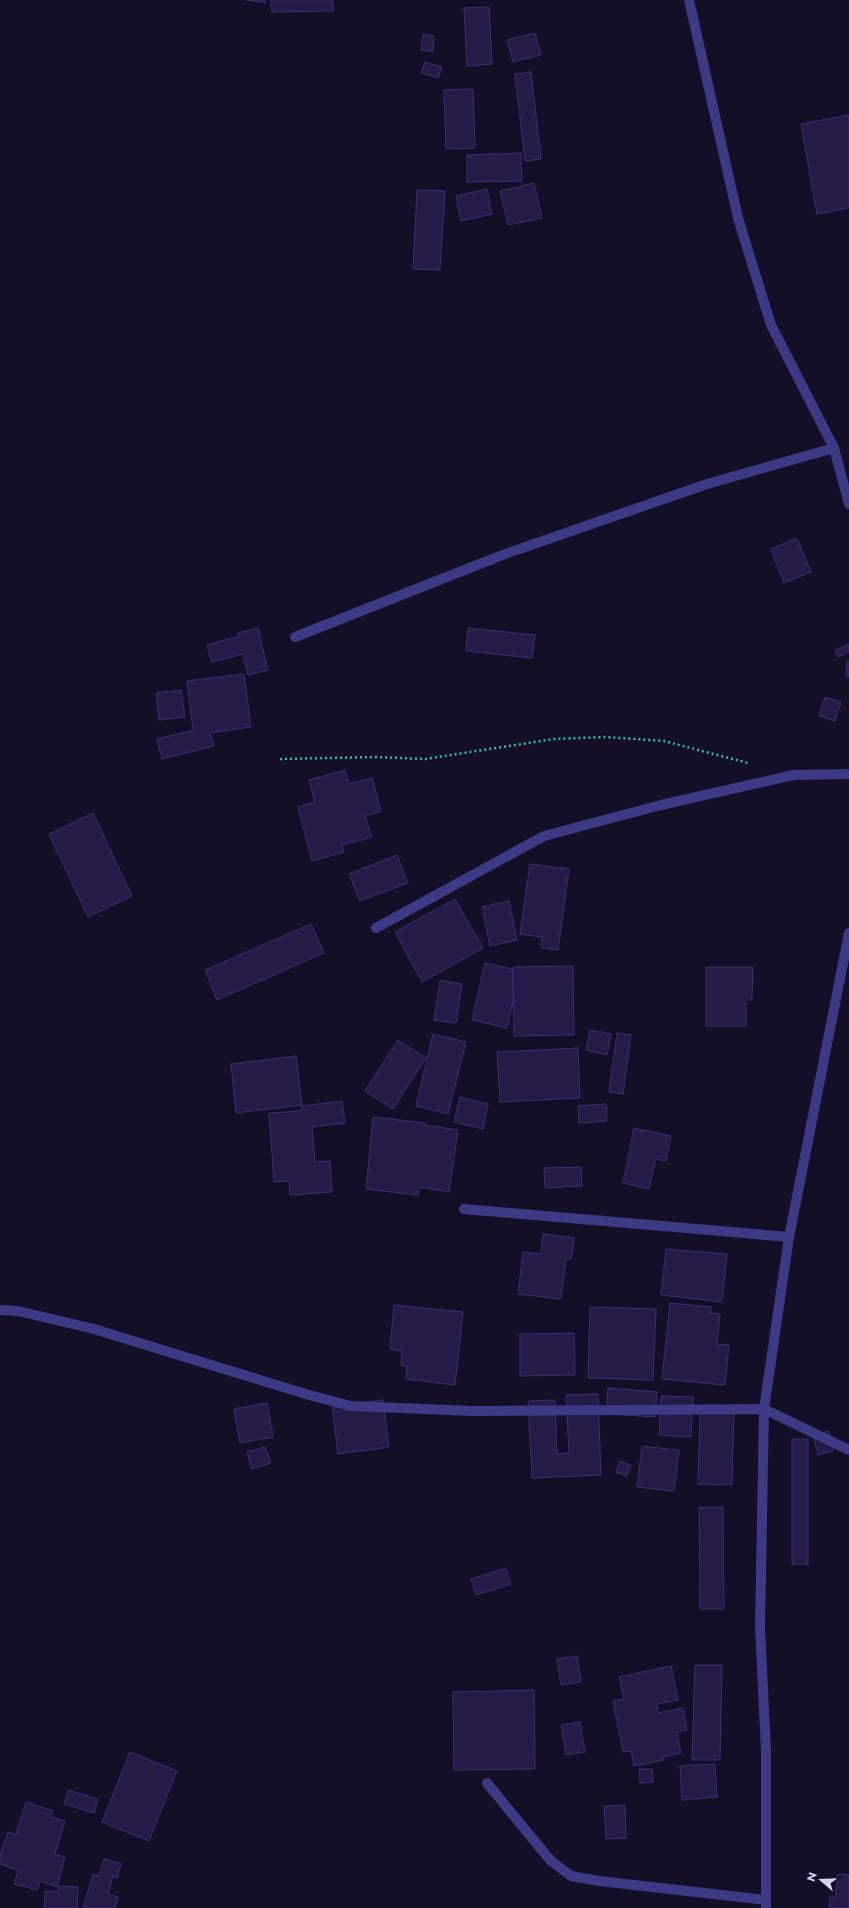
<svg xmlns="http://www.w3.org/2000/svg" width="849" height="1908" font-family="Montserrat,sans-serif">
<style>
.building{fill:#241b47;stroke:#3b2d73}
.lines{fill:none;stroke-linecap:round;stroke-linejoin:round}
.path{stroke:#2fb8b0;stroke-width:2.5;stroke-dasharray:2 3;stroke-linecap:butt}
.minor{stroke:#3d3a85;stroke-width:10}
</style>
<rect width="100%" height="100%" fill="#130f26"/>
<g class="building">
<path d="M246,0H266L265,3Z"/>
<path d="M271,0H333V11L272,12Z"/>
<path d="M489,7L492,64L467,66L464,8Z"/>
<path d="M535,33L541,55L513,62L507,40Z"/>
<path d="M423,34L434,36L433,52L421,50Z"/>
<path d="M425,62L442,67L438,78L421,73Z"/>
<path d="M531,72L541,159L525,161L515,74Z"/>
<path d="M473,89L475,148L446,149L444,90Z"/>
<path d="M849,115V208L817,214L801,124Z"/>
<path d="M521,153L522,181L467,182V155Z"/>
<path d="M534,183L542,218L508,225L500,191Z"/>
<path d="M487,189L492,214L461,221L456,196Z"/>
<path d="M417,190L445,191L440,270L413,269Z"/>
<path d="M797,538L811,572L784,583L771,549Z"/>
<path d="M258,628L268,670L248,675L243,654L212,662L207,645L239,636L238,633Z"/>
<path d="M468,628L535,635L532,658L466,651Z"/>
<path d="M849,644V652L838,657L835,650Z"/>
<path d="M847,661H849V677H846Z"/>
<path d="M244,674L251,727L210,733L214,746L162,759L157,739L193,730L187,681Z"/>
<path d="M181,690L185,717L159,720L156,693Z"/>
<path d="M825,697L841,702L835,721L819,716Z"/>
<path d="M345,770L349,784L372,778L381,811L365,816L372,837L342,845L344,852L312,861L298,807L315,802L309,780Z"/>
<path d="M93,813L132,896L88,917L49,834Z"/>
<path d="M397,855L408,883L360,901L349,874Z"/>
<path d="M530,864L569,869L558,950L541,948L542,937L520,934Z"/>
<path d="M455,899L483,948L422,982L395,932Z"/>
<path d="M509,901L517,940L490,946L482,907Z"/>
<path d="M311,924L324,953L217,1000L205,970Z"/>
<path d="M485,963L513,969V1001L507,1028L472,1020Z"/>
<path d="M573,966L574,1035L514,1036L513,967Z"/>
<path d="M706,967H753L752,1000H746V1026H706Z"/>
<path d="M440,980L462,984L456,1023L434,1020Z"/>
<path d="M590,1030L611,1034L607,1055L586,1050Z"/>
<path d="M617,1033L631,1035L623,1094L609,1092Z"/>
<path d="M433,1034L466,1042L448,1114L416,1106Z"/>
<path d="M398,1040L426,1058L393,1109L365,1091Z"/>
<path d="M578,1048L580,1098L500,1102L497,1052Z"/>
<path d="M296,1056L302,1105L236,1113L231,1064Z"/>
<path d="M460,1097L488,1104L483,1129L454,1122Z"/>
<path d="M342,1101L345,1123L312,1127L315,1162L330,1161L332,1192L290,1195L289,1181L274,1182L269,1113L301,1111V1106Z"/>
<path d="M606,1104L607,1121L579,1123L578,1106Z"/>
<path d="M373,1117L425,1123V1125L458,1130L449,1192L419,1187L418,1195L366,1189Z"/>
<path d="M634,1128L671,1136L666,1161L656,1159L649,1189L623,1183Z"/>
<path d="M581,1167L582,1186L545,1188L544,1168Z"/>
<path d="M543,1234L574,1238L571,1259H566L561,1299L518,1294L523,1252L541,1254Z"/>
<path d="M666,1249L727,1254L722,1302L661,1295Z"/>
<path d="M670,1303L711,1307V1313L720,1314L717,1344L729,1345L725,1385L662,1379Z"/>
<path d="M394,1305L463,1312L455,1385L406,1379L407,1366L401,1365L402,1351L390,1349Z"/>
<path d="M590,1307L656,1309L653,1380L588,1378Z"/>
<path d="M574,1333L575,1375L520,1376V1334Z"/>
<path d="M608,1388L657,1392L655,1417L606,1414Z"/>
<path d="M598,1394L601,1475L532,1478L528,1401L555,1400L557,1454L569,1453L566,1395Z"/>
<path d="M661,1396L693,1397L691,1437L659,1435Z"/>
<path d="M383,1400L389,1447L338,1454L332,1406Z"/>
<path d="M267,1403L273,1437L240,1443L234,1409Z"/>
<path d="M700,1409L734,1410L732,1485L698,1484Z"/>
<path d="M829,1431L833,1451L818,1455L813,1435Z"/>
<rect x="792" y="1439" width="16" height="125"/>
<path d="M642,1446L679,1450L674,1491L637,1487Z"/>
<path d="M265,1447L271,1463L252,1469L247,1452Z"/>
<path d="M620,1461L631,1465L627,1476L616,1472Z"/>
<path d="M699,1507H723L724,1609H700Z"/>
<path d="M506,1568L511,1584L476,1595L471,1579Z"/>
<path d="M577,1656L581,1682L561,1685L557,1659Z"/>
<path d="M695,1665H722L720,1760H692Z"/>
<path d="M671,1666L678,1700L657,1704L658,1713L683,1708L687,1730L677,1732L681,1753L663,1757L664,1760L634,1766L631,1751L623,1752L613,1701L624,1699L619,1677Z"/>
<path d="M534,1690L535,1769L454,1770L453,1692Z"/>
<path d="M580,1722L585,1752L566,1755L561,1725Z"/>
<path d="M130,1752L177,1771L149,1841L102,1822Z"/>
<path d="M715,1764L717,1797L682,1800L680,1766Z"/>
<path d="M639,1769H652L653,1782L640,1783Z"/>
<path d="M68,1790L98,1799L94,1813L64,1804Z"/>
<path d="M26,1802L53,1811L51,1817L65,1821L55,1854L65,1857L57,1887L40,1881L37,1890L14,1884L18,1870L0,1864V1856L8,1832L16,1834Z"/>
<path d="M625,1805L626,1838L606,1839L604,1806Z"/>
<path d="M104,1859L121,1864L117,1878L113,1876L108,1894L118,1897L115,1908H83L93,1874L99,1876Z"/>
<path d="M838,1874L849,1875V1908H829L830,1897H835Z"/>
<path d="M58,1886L78,1887L77,1908H44L45,1891L58,1892Z"/>
</g>
<g class="lines">
<path class="path" d="M280,759L376,757L425,759L554,739L606,737L664,741L748,763"/>
<g class="minor">
<path d="M689,0L738,218L771,325L834,448L849,504"/>
<path d="M295,637L505,554L707,484L834,448"/>
<path d="M376,928L544,836L661,805L793,775L849,774"/>
<path d="M464,1209L789,1237"/>
<path d="M0,1310L18,1311L94,1329L309,1395L351,1406L473,1411L764,1409L849,1450"/>
<path d="M487,1783L550,1860L571,1876L599,1881L766,1900"/>
<path d="M766,1908V1751L760,1627L764,1409L789,1237L849,933"/>
</g>
</g>
<g transform="translate(821 1880) rotate(289)" stroke="#130f26" stroke-width="3" paint-order="stroke">
<path d="M0-3L7 15L0 10L-7 15Z" fill="#d9d4ff"/>
<text y="-6" font-size="11" font-weight="bold" text-anchor="middle" fill="#d9d4ff">N</text>
</g>
</svg>
